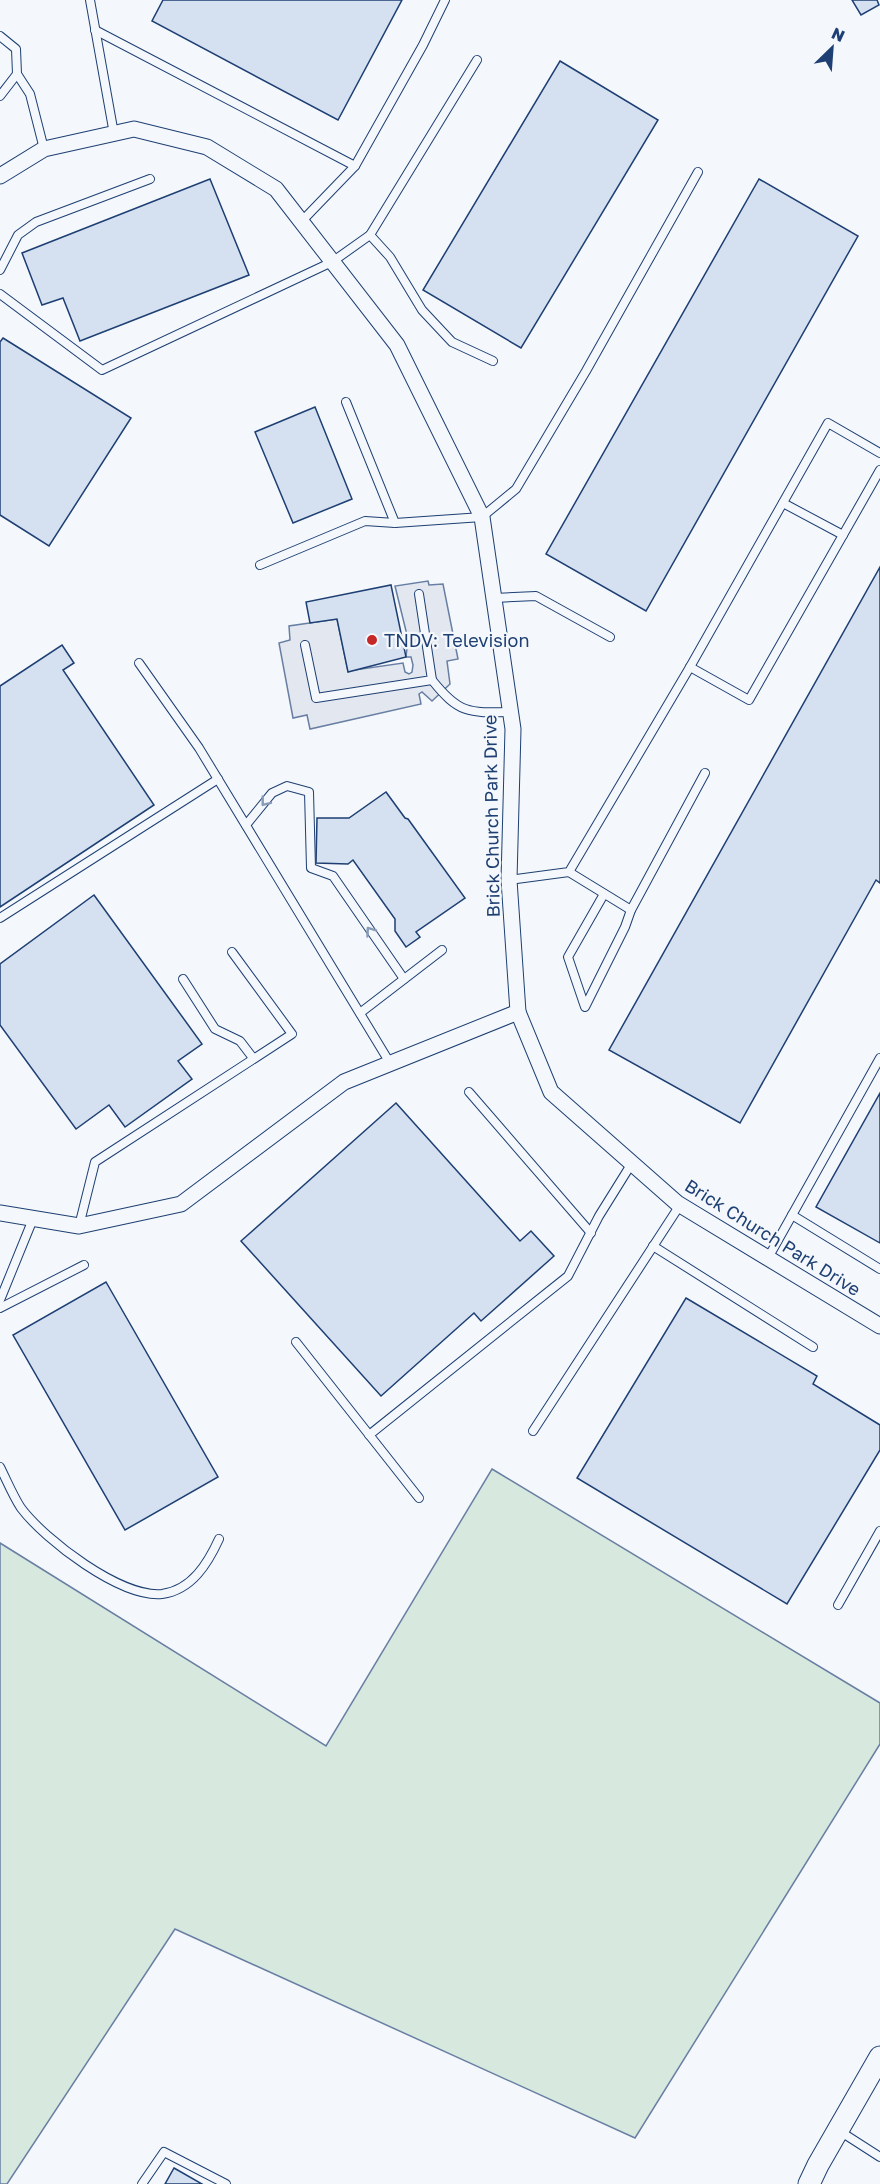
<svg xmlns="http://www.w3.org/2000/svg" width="880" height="2184" font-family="'Golos Text',sans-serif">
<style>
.green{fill:#d7e8df;stroke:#687fa3;stroke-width:1.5}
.parking{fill:#e3e8f0;stroke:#687fa3;stroke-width:1.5}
.building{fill:#d5e0f0;stroke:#1d3f73;stroke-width:1.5}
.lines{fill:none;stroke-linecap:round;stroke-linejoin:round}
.service-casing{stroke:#1d3f73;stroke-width:10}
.minor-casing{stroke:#1d3f73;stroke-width:17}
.secondary-casing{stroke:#1d3f73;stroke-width:23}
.service{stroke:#f4f7fb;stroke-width:8}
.minor{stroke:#f4f7fb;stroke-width:15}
.secondary{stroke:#f4f7fb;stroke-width:21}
.oneway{stroke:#889bb7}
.poi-dot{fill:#c62828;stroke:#f4f7fb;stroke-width:2}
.labels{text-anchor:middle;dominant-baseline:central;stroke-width:4.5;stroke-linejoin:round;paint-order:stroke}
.poi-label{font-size:18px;fill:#1d3f73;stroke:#f4f7fb;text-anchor:start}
.street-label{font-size:18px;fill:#1d3f73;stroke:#f4f7fb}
</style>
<rect width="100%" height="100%" fill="#f4f7fb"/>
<path class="green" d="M492,1469L880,1703V1744L635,2138L175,1929L7,2184H0V1543L326,1746Z"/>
<path class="parking" d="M428,581L429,585L443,584L458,659L447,661L450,684L432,701L422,692L419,694L421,704L310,729L307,715L293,718L279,643L290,640L289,626L337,619L348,671L403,663L405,672L409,674L412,672L413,665L411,657H406L408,639L395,586Z"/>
<g class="building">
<path d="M163,0H402L338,120L152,21Z"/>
<path d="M852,0H877L879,5L861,15Z"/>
<path d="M560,61L658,120L521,348L423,290Z"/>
<path d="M210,179L249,275L80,341L63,298L42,305L22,253Z"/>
<path d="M759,179L858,236L646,611L546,554Z"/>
<path d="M3,338L131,418L49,546L0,515V342Z"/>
<path d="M315,407L352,499L293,523L255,432Z"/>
<path d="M880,567V883L876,880L740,1123L609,1050Z"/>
<path d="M391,585L406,657L348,672L337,619L310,623L306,602Z"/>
<path d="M62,645L74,663L63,670L154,805L0,907V686Z"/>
<path d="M386,792L405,818L408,819L465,898L416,932L420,937L406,947L395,931V919L353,860L348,864L316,863L317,818H349Z"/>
<path d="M94,895L202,1044L178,1061L192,1079L125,1127L109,1105L76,1129L0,1025V964Z"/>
<path d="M880,1093V1243L816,1207Z"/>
<path d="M396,1103L520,1241L531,1231L554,1256L481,1321L474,1313L381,1396L241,1241Z"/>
<path d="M106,1282L218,1477L125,1530L13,1335Z"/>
<path d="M686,1298L817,1376L813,1384L880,1425V1450L787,1604L577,1478Z"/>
<path d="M174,2168L202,2184H165Z"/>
</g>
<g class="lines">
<defs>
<g id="service">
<path d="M90,0L114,134"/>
<path d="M95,30L355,166"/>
<path d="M0,36L16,49L17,74L30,94L44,149"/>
<path d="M0,96L17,74"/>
<path d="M301,222L355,166L423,45L445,0"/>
<path d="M370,235L390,257L422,310L452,342L493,361"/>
<path d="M0,270L18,235L36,222L150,179"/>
<path d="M0,294L102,370L332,262L370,235L477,60"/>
<path d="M346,402L395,523"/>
<path d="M783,503L843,535"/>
<path d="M260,565L365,521L395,523L482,517L516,489L586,371L698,172"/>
<path d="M494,598L536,596L610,637"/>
<path d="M305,645L316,698L432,680L419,594"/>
<path d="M139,663L199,748L390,1063"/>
<path d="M690,667L749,700L880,470"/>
<path d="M432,680C459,714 469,713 511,712"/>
<path d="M246,825L272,793L287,786L309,792L311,868L333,876L404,979"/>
<path d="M569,872L631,910L705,773"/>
<path d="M509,880L569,872L690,667L828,423L880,453"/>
<path d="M604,894L568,957L585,1007L625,927L631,910"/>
<path d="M0,918L218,779"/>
<path d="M183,979L215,1029L240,1041L253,1058"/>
<path d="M360,1013L442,950"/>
<path d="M469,1092L591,1233"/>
<path d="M792,1215L880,1269"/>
<path d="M79,1226L95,1162L292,1034L232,952"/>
<path d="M653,1246L813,1347"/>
<path d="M768,1258L880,1058"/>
<path d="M0,1300L33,1219"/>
<path d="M0,1308L84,1265"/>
<path d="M296,1342L419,1498"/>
<path d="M533,1431L680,1205"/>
<path d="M369,1435L568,1276L599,1216L632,1163"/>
<path d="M0,1467C7,1481 13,1496 21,1508C45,1540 121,1598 162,1594C192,1590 208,1563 219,1539"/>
<path d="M838,1605L880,1531"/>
<path d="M838,2130L880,2157"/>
<path d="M142,2184L164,2152L226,2184"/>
</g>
<g id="minor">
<path d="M0,176L44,149L134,129L207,147L276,189L397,345L482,517L513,729L509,880L518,1012L344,1082L181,1204L79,1226L0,1213"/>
<path d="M518,1012L551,1092L677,1203L880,1326"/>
</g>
<path id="secondary" d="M809,2184L818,2165L880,2057"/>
</defs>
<use href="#service" class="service-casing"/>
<use href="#minor" class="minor-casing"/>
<use href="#secondary" class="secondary-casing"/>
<use href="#service" class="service"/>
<use href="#minor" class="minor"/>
<use href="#secondary" class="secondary"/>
</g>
<defs><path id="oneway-chevron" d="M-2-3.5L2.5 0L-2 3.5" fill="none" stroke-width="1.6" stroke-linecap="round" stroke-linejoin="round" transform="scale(1.5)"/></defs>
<g class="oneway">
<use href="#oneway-chevron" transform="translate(265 802) rotate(128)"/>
<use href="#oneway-chevron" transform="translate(370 931) rotate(-125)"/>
</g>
<circle class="poi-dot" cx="372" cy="640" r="6"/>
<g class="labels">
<g class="poi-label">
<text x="384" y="640">TNDV: Television</text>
</g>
<g class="street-label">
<text transform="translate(491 816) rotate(-91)">Brick Church Park Drive</text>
<text transform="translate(773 1237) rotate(32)">Brick Church Park Drive</text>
</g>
</g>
<g transform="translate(832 48) rotate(25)" stroke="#f4f7fb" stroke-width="4.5" paint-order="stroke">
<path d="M0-4.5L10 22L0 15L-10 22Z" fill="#1d3f73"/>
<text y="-9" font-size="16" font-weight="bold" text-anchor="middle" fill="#1d3f73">N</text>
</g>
</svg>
